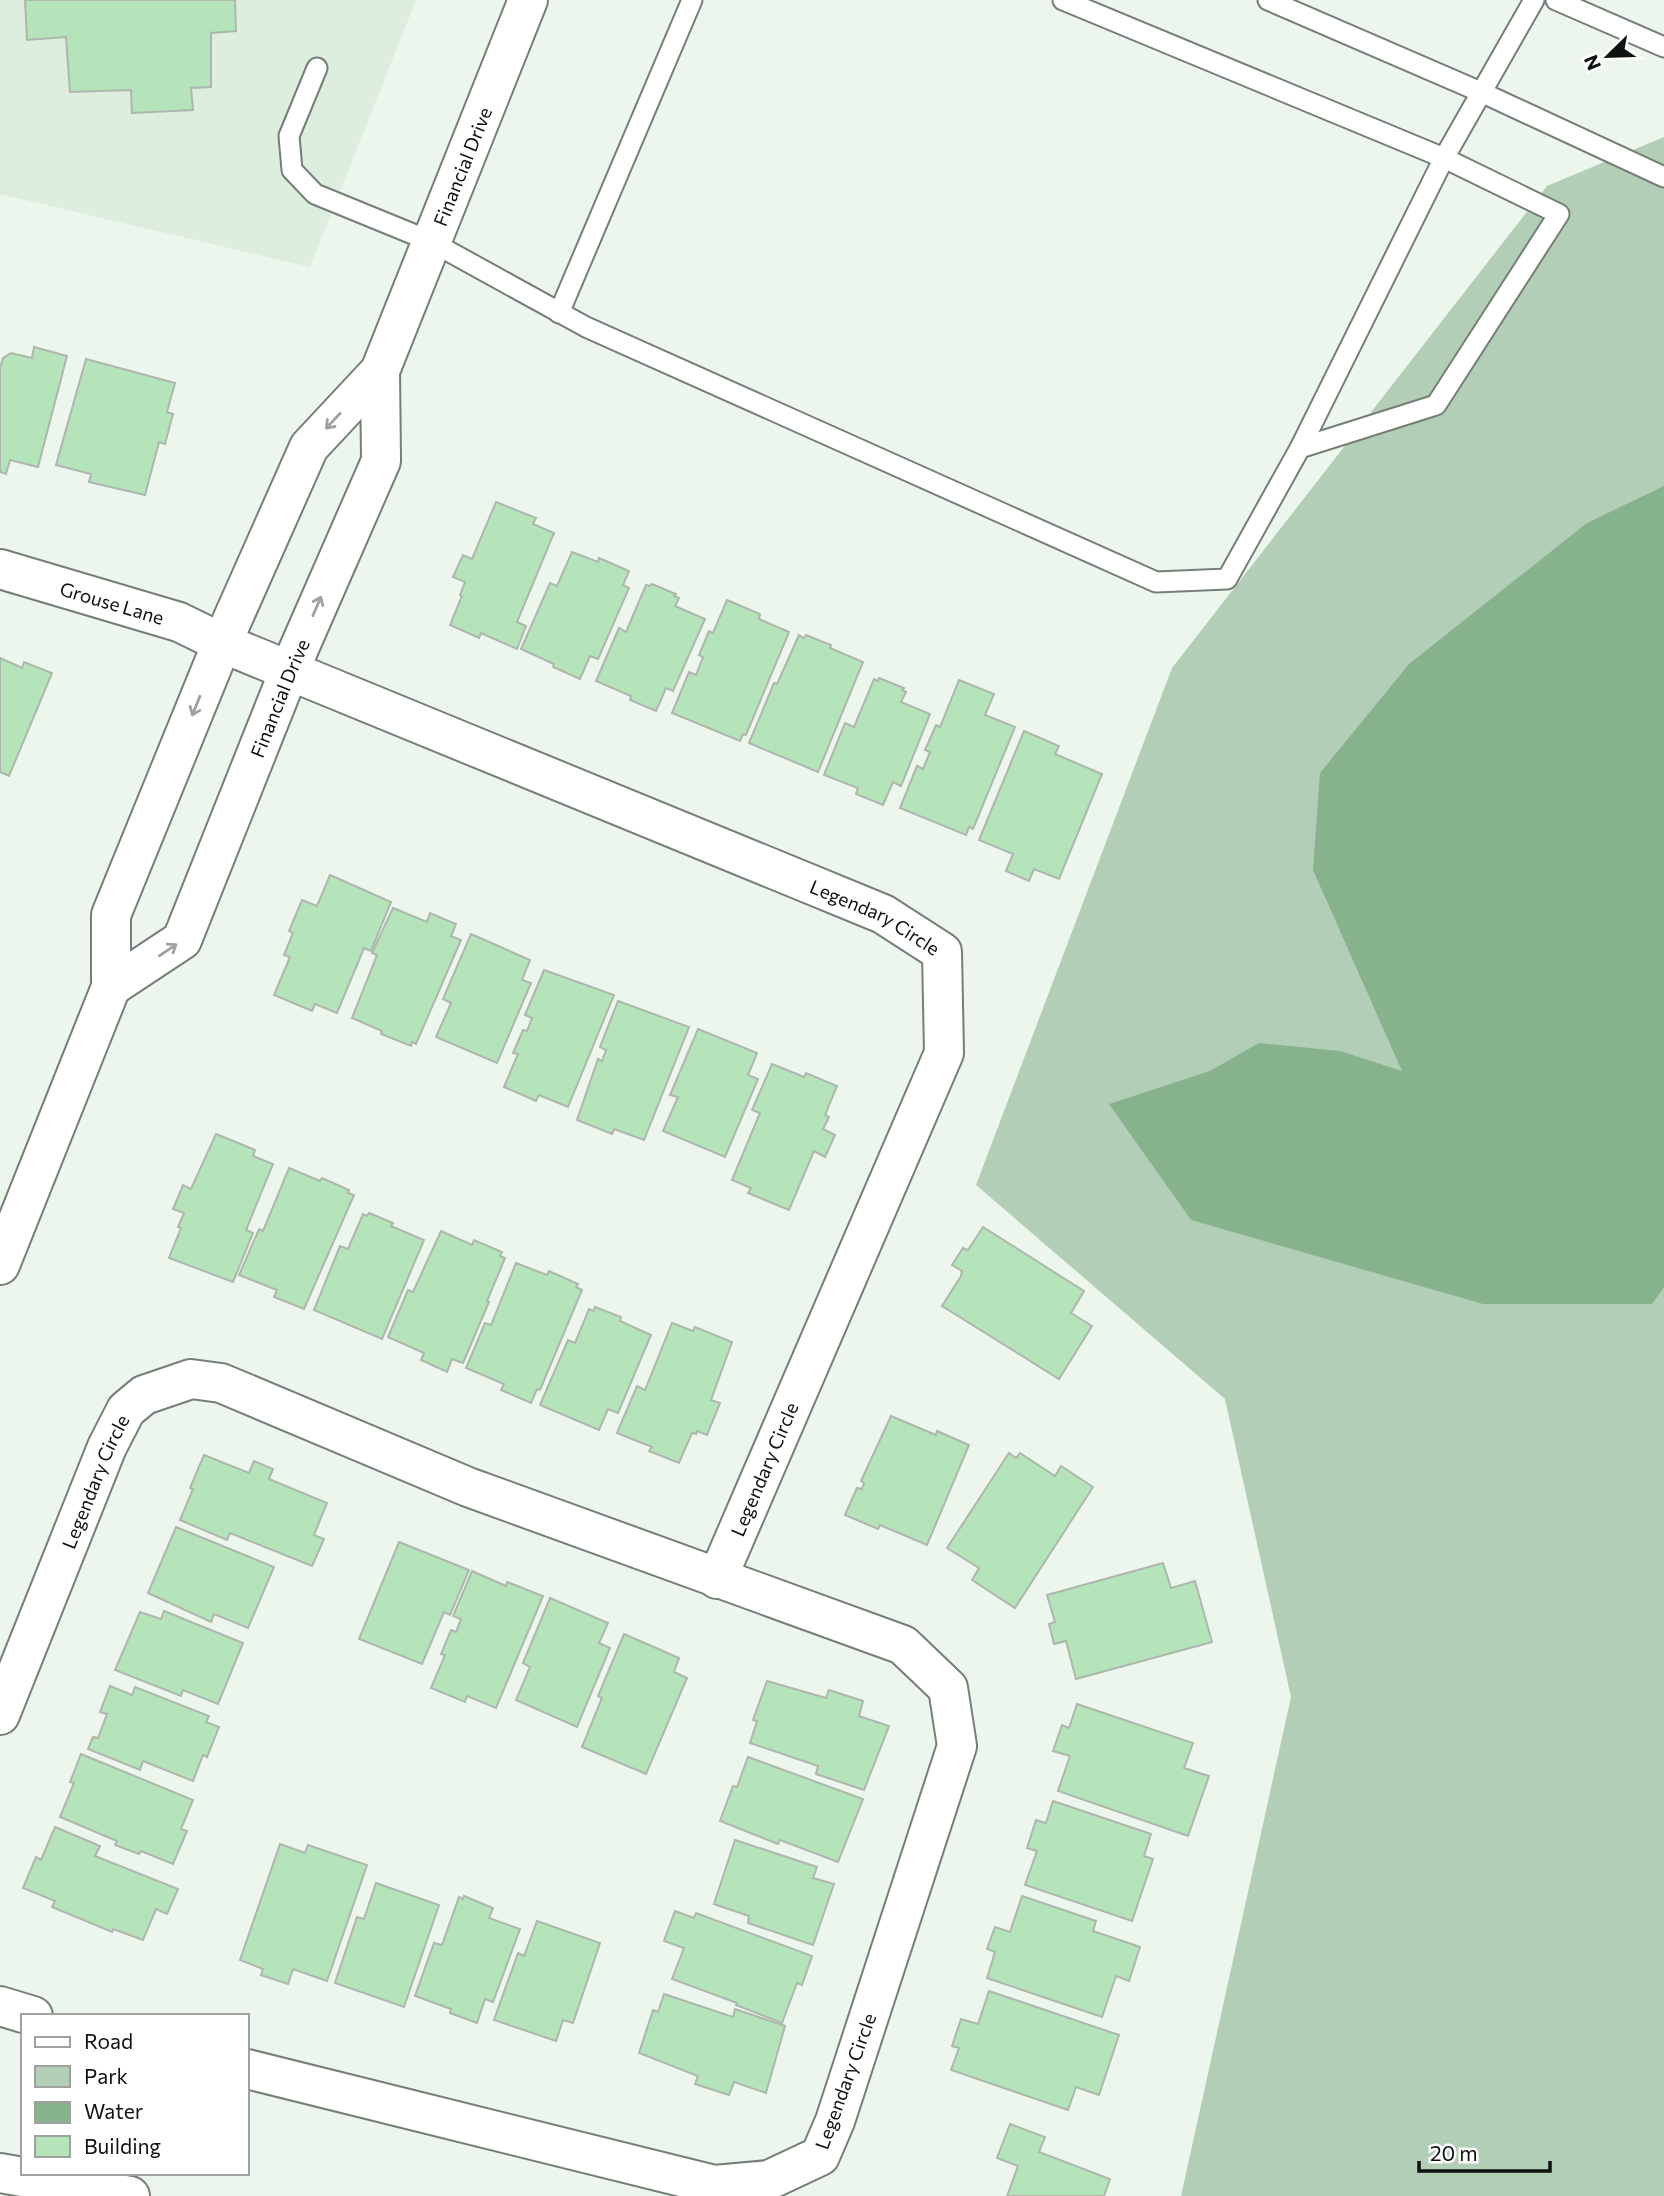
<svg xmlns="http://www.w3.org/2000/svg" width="1664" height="2196" font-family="Commissioner,sans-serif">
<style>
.built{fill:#ddedde}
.green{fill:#b3ceb6}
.water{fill:#87b38c}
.building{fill:#b5e3ba;stroke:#aeb7ae;stroke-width:2}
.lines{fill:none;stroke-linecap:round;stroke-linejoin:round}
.service-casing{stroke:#767f76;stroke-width:23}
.minor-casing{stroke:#767f76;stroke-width:42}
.tertiary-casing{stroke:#767f76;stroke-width:42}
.service{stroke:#fff;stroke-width:19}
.minor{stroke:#fff;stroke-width:38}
.tertiary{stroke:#fff;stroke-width:38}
.oneway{stroke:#9fa09f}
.labels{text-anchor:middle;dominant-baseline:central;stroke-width:5;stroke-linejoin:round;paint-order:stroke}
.street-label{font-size:19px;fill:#0e120f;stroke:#fff}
</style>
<rect width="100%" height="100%" fill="#ecf6ed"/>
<path class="built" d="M0,0H416L310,267L0,194Z"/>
<path class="green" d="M1664,137V2196H1181L1291,1697L1225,1399L976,1185L1172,668L1547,186Z"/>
<path class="water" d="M1664,486V1287L1652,1304H1483L1191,1220L1109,1104L1210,1071L1259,1043L1340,1051L1402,1071L1313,870L1320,773L1409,664L1587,523Z"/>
<g class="building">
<path d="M25,0H235L236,31L211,33V87L191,88L193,110L132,113L131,90L70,92L66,37L27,40Z"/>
<path d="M34,347L67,356L38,467L10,460L6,474L0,472V368L3,358L11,353L32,358Z"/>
<path d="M86,359L175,383L167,412L173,414L165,444L159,442L145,495L89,482L91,474L56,465Z"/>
<path d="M496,502L536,518L533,524L554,533L517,622L526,626L517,649L481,633L479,638L450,625L462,596L460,595L465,582L453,577L463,555L472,559Z"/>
<path d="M572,552L598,562L599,558L629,571L623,585L629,588L598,659L590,656L580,679L553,667L554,664L521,649L550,583L557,586Z"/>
<path d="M652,584L676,594L674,596L679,598L675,606L705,619L673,691L666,688L656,711L630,700L631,696L596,681L619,628L626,632L646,585L650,586Z"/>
<path d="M727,600L760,614L759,619L789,632L746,735L743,734L740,741L672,713L689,672L696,675L703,657L699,655L709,631L713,633Z"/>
<path d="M799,635L804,638L806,635L831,645L830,648L863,662L818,772L749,743L774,683L777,684Z"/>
<path d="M0,658L22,668L24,662L52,673L9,776L0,772Z"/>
<path d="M879,678L904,688L902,690L906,692L901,702L930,714L901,786L893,782L883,805L856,794L858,788L824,775L845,723L854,727L874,679L878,681Z"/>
<path d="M959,680L994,694L985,715L1015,727L973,829L969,827L966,835L900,808L917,766L923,769L930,752L925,750L936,725L940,727Z"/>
<path d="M1024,731L1059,746L1055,754L1102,774L1059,879L1034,869L1029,881L1006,871L1013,854L979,840Z"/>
<path d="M330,875L391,902L371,951L364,948L337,1013L315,1004L312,1011L274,995L290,957L284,955L293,933L289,931L302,900L317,906Z"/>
<path d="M393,908L427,922L430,913L456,924L451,936L461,940L416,1044L412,1042L411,1046L381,1034L382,1031L352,1018L377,955L372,953Z"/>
<path d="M471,934L530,960L522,980L531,983L497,1063L436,1037L451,1003L443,999Z"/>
<path d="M544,970L614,995L568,1107L539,1095L536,1101L504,1087L518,1054L513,1053L523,1030L527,1031L532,1018L525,1015Z"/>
<path d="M618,1001L689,1027L644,1140L614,1129L612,1134L577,1120L598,1059L602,1061L606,1050L600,1047Z"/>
<path d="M698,1029L757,1053L748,1075L758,1079L725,1157L663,1131L678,1097L670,1095Z"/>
<path d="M772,1064L804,1077L806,1073L837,1086L825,1115L829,1117L823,1129L835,1135L825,1157L814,1151L789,1210L748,1193L751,1188L732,1180L760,1113L752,1110Z"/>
<path d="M216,1134L255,1150L253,1156L273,1164L246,1230L253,1233L233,1282L169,1258L181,1228L178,1227L184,1213L173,1209L183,1185L191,1189Z"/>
<path d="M289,1168L320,1181L322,1178L349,1190L348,1193L354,1195L304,1309L274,1297L277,1290L239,1275L259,1229L263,1231Z"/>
<path d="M369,1213L393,1223L391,1226L424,1240L382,1339L314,1310L340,1246L348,1249L363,1214L367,1216Z"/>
<path d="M983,1227L1084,1291L1071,1313L1092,1326L1059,1379L942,1306L961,1276L962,1271L952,1265L963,1248L968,1250Z"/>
<path d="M441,1231L472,1245L474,1240L502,1252L500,1256L505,1258L487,1301L489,1302L463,1363L452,1359L447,1372L421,1360L424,1353L388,1337L408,1290L413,1292Z"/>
<path d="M516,1263L547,1275L549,1271L578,1284L576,1287L582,1290L540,1390L537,1389L531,1403L501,1390L504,1384L466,1368L485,1323L491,1325Z"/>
<path d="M595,1307L621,1317L620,1321L651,1335L618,1413L608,1409L599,1430L540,1405L568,1340L575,1343L589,1309L594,1311Z"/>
<path d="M672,1323L693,1331L695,1327L732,1342L711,1400L720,1403L707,1435L697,1431L696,1434L692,1433L679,1463L649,1451L652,1447L617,1433L637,1386L645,1390Z"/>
<path d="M891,1416L936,1435L937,1431L969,1445L927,1545L880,1525L878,1529L845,1515L857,1488L862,1489L864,1483L861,1481Z"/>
<path d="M1009,1453L1016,1458L1020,1453L1055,1476L1061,1466L1093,1487L1015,1608L972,1580L979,1568L947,1548Z"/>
<path d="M204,1455L249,1473L254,1461L273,1469L269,1479L327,1503L314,1535L324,1539L312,1566L230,1533L227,1540L180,1520L193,1489L190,1488Z"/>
<path d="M176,1527L274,1567L248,1628L214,1614L211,1622L148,1593Z"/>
<path d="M399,1542L469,1570L450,1615L444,1612L422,1664L359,1639Z"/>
<path d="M1163,1563L1171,1588L1195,1581L1212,1642L1076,1679L1066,1641L1054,1644L1049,1624L1055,1622L1047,1595Z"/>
<path d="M472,1571L506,1586L507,1582L543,1596L496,1708L467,1696L465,1702L431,1688L445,1655L441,1654L451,1630L456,1632L461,1619L453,1616Z"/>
<path d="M550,1598L608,1623L599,1643L610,1648L577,1727L516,1700L530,1667L523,1663Z"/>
<path d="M164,1611L243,1643L218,1704L183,1690L181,1696L115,1670L140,1612L161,1619Z"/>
<path d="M624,1634L679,1658L674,1672L687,1678L646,1774L582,1747L602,1698L598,1696Z"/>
<path d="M767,1681L826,1698L829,1690L863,1701L859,1716L889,1726L864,1790L816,1774L818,1766L750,1743L757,1721L753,1720Z"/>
<path d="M110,1686L132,1695L135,1687L209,1716L206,1722L219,1727L207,1757L203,1755L193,1781L143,1761L140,1770L88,1749L93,1737L98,1738L107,1714L100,1712Z"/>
<path d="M1077,1704L1193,1743L1184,1768L1209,1776L1188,1836L1058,1791L1070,1756L1053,1751L1062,1725L1069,1728Z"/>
<path d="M81,1754L193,1800L181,1829L187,1831L173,1864L141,1851L139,1854L115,1845L117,1841L60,1817L74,1783L70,1782Z"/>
<path d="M748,1757L863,1799L838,1862L780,1840L778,1844L720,1821L733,1786L737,1787Z"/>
<path d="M1053,1801L1151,1834L1144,1856L1153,1859L1132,1921L1025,1885L1037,1851L1027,1848L1036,1820L1046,1823Z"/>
<path d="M55,1827L100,1846L95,1856L178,1889L167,1914L156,1909L143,1940L113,1929L112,1932L52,1907L55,1901L23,1888L36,1857L41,1860Z"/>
<path d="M735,1840L817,1867L813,1878L834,1884L813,1945L748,1923L749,1916L714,1904Z"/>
<path d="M280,1844L305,1853L308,1845L367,1865L327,1981L293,1969L288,1984L261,1975L263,1969L240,1960Z"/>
<path d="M376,1883L439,1905L404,2007L335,1983L357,1917L364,1919Z"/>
<path d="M464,1896L493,1908L489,1918L520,1929L493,2002L485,1999L477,2023L450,2013L451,2009L415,1996L434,1943L442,1945L459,1897L463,1899Z"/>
<path d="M1022,1896L1096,1921L1093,1931L1140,1947L1129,1981L1116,1976L1102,2017L987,1978L995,1952L987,1949L995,1927L1010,1932Z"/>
<path d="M675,1911L694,1918L696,1913L812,1956L802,1985L797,1983L782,2023L736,2005L737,2003L672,1979L684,1948L664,1941Z"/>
<path d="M537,1921L600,1943L573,2023L563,2020L556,2041L494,2020L518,1953L524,1956Z"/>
<path d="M989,1991L1119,2035L1099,2095L1076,2087L1068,2110L951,2070L959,2048L952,2046L961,2019L978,2024Z"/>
<path d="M664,1994L733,2017L735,2009L785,2026L766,2093L734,2082L729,2095L695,2084L698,2076L639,2053L653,2010L658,2012Z"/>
<path d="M1010,2124L1045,2137L1039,2152L1110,2179L1104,2196H1007L1018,2166L997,2158Z"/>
</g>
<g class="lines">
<defs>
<g id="service">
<path d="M1063,0L1444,158L1559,214L1436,405L1300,448L1444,158L1534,0"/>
<path d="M1268,0L1483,93L1664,177"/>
<path d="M1556,0L1664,47"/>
<path d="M317,68L289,136L292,170L315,194L430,241L586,327L1156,582L1227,579L1300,448"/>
<path d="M559,313L692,0"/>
</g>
<g id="minor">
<path id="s1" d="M0,569L179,622L222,643L883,914L942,952L944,1053L717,1579"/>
<path id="s2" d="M0,1715L107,1447L126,1410L144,1395L191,1379L221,1383L468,1487L903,1645L948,1688L957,1746L835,2121L820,2156L769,2180L714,2185L247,2069"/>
<path d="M0,2006L33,2016"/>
</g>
<g id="tertiary">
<path id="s3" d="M111,987L182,940L290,669L381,461L380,371"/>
<path id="s4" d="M0,1265L111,987V915L222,643L309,447L380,371L528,0"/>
<path d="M0,2173L130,2196"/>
</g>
</defs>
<use href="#service" class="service-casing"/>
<use href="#minor" class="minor-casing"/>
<use href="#tertiary" class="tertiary-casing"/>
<use href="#service" class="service"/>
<use href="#minor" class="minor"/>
<use href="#tertiary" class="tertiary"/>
</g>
<defs><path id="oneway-shaft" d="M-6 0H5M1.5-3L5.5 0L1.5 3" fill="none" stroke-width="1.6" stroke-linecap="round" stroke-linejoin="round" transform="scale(1.75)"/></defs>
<g class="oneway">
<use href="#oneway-shaft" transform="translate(333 421) rotate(133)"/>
<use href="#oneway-shaft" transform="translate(317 606) rotate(-67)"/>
<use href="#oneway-shaft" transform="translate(196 706) rotate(112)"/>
<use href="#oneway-shaft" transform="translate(168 950) rotate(-34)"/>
</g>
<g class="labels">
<g class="street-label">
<text stroke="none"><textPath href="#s4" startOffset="1204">Financial Drive</textPath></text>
<text stroke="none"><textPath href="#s1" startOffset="117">Grouse Lane</textPath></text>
<text stroke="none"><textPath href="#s3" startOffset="346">Financial Drive</textPath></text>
<text stroke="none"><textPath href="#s1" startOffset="943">Legendary Circle</textPath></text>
<text transform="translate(764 1469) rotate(-67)">Legendary Circle</text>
<text stroke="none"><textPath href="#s2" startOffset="252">Legendary Circle</textPath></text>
<text transform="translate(845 2081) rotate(-70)">Legendary Circle</text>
</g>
</g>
<rect x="21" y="2014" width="228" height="161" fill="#ffffff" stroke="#9fa09f" stroke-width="2"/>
<rect x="35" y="2037" width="35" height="10" fill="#ffffff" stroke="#9fa09f" stroke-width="2"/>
<text x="84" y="2049" font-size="21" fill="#0e120f">Road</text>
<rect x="35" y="2066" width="35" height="21" fill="#b3ceb6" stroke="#9fa09f" stroke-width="2"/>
<text x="84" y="2084" font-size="21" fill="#0e120f">Park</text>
<rect x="35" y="2102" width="35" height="21" fill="#87b38c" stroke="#9fa09f" stroke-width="2"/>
<text x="84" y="2119" font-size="21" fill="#0e120f">Water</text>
<rect x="35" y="2136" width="35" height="21" fill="#b5e3ba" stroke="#9fa09f" stroke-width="2"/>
<text x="84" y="2154" font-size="21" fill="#0e120f">Building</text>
<g transform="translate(1608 56) rotate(247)" stroke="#ffffff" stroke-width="5" paint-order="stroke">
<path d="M0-5L12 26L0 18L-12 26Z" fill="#0e120f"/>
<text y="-10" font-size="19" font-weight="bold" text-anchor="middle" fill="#0e120f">N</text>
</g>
<path d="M1419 2161v10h131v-10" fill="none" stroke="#0e120f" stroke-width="3.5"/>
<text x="1430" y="2161" font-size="21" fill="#0e120f" stroke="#ffffff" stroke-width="5" paint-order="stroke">20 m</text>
</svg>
